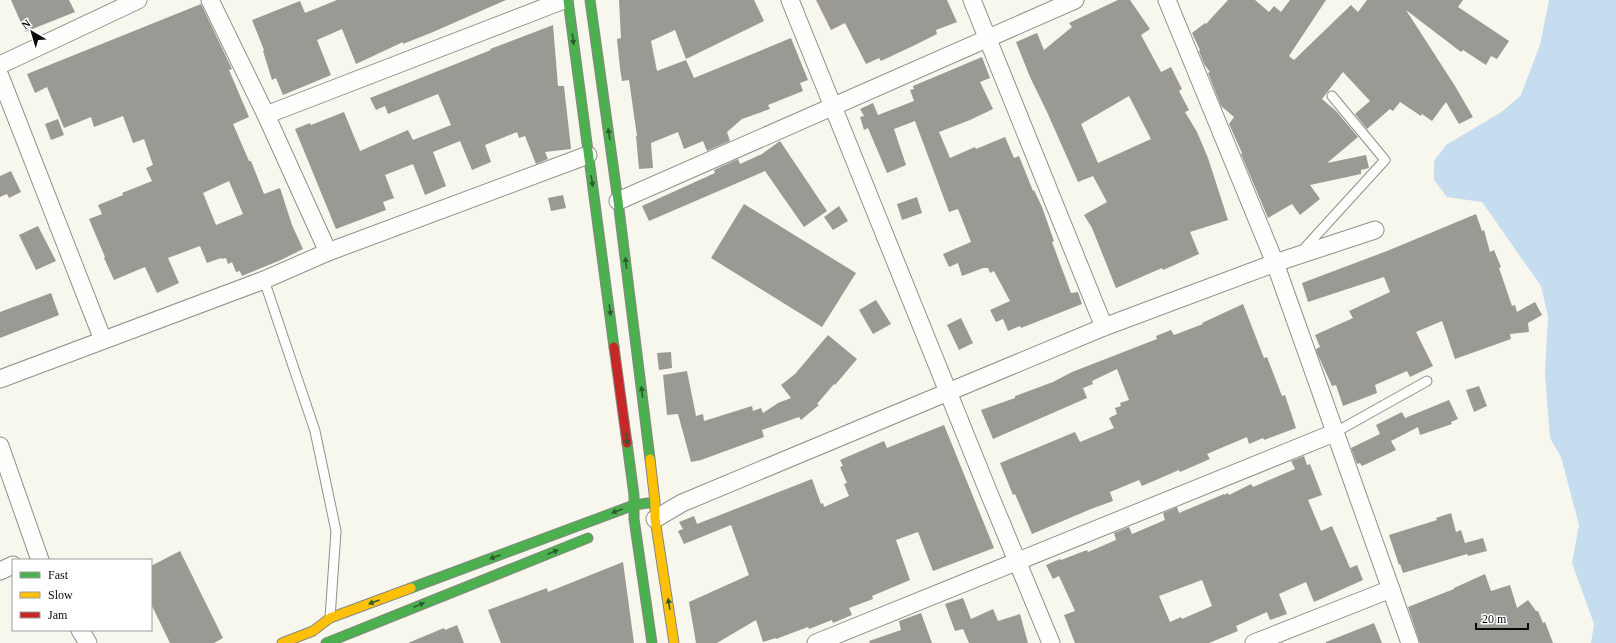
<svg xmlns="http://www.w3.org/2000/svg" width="1616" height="643" font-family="Georgia,serif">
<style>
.water{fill:#c6dcef}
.building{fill:#9a9993;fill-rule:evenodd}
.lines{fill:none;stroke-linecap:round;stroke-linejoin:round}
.lane-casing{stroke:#91908c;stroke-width:11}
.street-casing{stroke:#91908c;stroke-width:19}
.fast-casing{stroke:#878782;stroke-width:11}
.slow-casing{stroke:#878782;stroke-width:11}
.jam-casing{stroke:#878782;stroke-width:11}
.lane{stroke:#fefefc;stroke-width:9}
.street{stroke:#fefefc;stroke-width:17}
.fast{stroke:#4caf50;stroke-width:9}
.slow{stroke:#ffc107;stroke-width:9}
.jam{stroke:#c62828;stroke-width:9}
.oneway{fill:#2a5c2c}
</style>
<rect width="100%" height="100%" fill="#f8f7ed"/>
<path class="water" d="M1549,0H1616V643H1591L1594,624L1572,563L1579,525L1561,457L1550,438L1545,374L1548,316L1541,286L1482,202L1447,197L1434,180V161L1446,145L1503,111L1521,95L1540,45Z"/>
<g class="building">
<path d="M11,0H69L75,12L25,32Z"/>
<path d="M337,0H506L433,32L403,44V42L356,64L342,29L317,40L331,75L283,95L276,78L272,80L263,51L264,50L252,20L300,1L305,13Z"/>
<path d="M619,0H754L764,21L686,59L675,30L651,41L657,71L686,60L694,78L791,38L808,80L800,83L803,91L768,105L770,109L742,119L727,132L730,141L707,151L703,141L684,149L678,132L651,143L653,168L639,169L636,136H637L629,80L622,81L620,68L617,39L621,38Z"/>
<path d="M816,0H947L957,22L936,30L937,34L915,45L881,61L879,58L866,64L845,23L831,30Z"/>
<path d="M1118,0H1130L1150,29L1141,35L1161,72L1171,67L1182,89L1179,91L1189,110L1185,112L1197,132L1208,158L1228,220L1190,232L1199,254L1163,270L1162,268L1116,288L1092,228L1084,215L1107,202L1093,176L1078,182L1047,112L1030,77L1016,42L1037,33L1044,50L1072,27L1069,23ZM1129,96L1151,139L1098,163L1081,124Z"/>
<path d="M1228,0H1255L1269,12L1274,6L1281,12L1290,0H1326L1289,56L1294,60L1351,5L1358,12L1367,0H1463L1458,7L1509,41L1497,59L1491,56L1486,65L1463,50L1461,52L1406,10L1455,86L1473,117L1459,124L1446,102L1432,121L1422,114L1421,116L1400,102L1393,111L1390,109L1367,129L1355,114L1370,101L1343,72L1322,99L1336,111L1358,137L1327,163L1366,155L1369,168L1361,170V174L1310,185L1320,199L1300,215L1292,204L1268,218L1241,154L1242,153L1229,124L1234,117L1221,106L1208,73L1210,72L1204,64L1199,51L1200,50L1192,33L1205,23L1206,24Z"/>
<path d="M201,4L232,69L229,70L249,117L233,124L249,161H251L264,194L280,188L292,225L303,249L281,260L242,276L240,271L236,272L232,262L228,264L226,258L222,259L221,258L207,263L200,246L168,258L179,283L157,293L145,267L114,280L104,258L105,257L89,219L102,214L98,205L123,195L122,193L152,181L146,168L153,165L144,139L133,143L123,116L94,127L91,117L64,128L47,87L35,93L27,74ZM229,181L243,214L216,225L203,193Z"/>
<path d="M553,25L558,86H564L571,149L545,152L548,159L536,164L525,136L519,138L517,132L485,145L491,162L472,170L460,141L433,152L446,186L425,195L413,164L385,175L394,198L383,202L386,210L336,229L295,129L310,123L311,125L344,112L360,151L408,130L413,140L451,125L438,94L388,114L385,106L376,110L370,98L491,50L490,49Z"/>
<path d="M982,57L990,78L980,82L993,109L970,120L939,132L950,158L975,147L976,149L1005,137L1014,158L1019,156L1033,191L1034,190L1042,207L1054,241L1052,242L1071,293L1078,292L1082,304L1021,328L1020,326L1008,331L1003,319L996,322L990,310L1010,301L994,271L990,273L988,268H983L962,276L958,263L949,267L943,254L971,242L958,209L949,212L915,121L894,129L906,165L887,173L868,128L864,130L860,117L864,116L860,109L873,103L878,115L914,101L910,90L914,89L913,86Z"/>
<path d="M58,119L64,135L51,140L45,124Z"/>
<path d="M780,141L827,211L804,227L765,171L649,221L642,206L715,173L714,170L738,159L740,164L762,154Z"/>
<path d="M11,171L21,192L9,198L7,194L0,197V176Z"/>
<path d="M563,195L566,208L551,211L548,198Z"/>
<path d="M917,197L922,213L902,220L897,204Z"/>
<path d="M744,204L856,273L822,327L711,258Z"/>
<path d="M839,206L848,221L833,230L824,217Z"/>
<path d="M1476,214L1482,231L1484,230L1490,252L1494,250L1501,267L1499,268L1512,306L1515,305L1517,312L1535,302L1542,315L1528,323L1529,332L1510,334L1511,339L1455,359L1442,321L1416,332L1433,366L1410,377L1407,371L1375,385L1377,393L1343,406L1336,385L1332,386L1317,353L1316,349L1320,347L1315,335L1353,318L1349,311L1390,292L1384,277L1308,302L1302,283L1387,251Z"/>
<path d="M38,226L56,261L36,270L19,235Z"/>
<path d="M51,293L59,315L0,338V312Z"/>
<path d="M876,300L891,324L873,334L859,310Z"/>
<path d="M1243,304L1264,358L1267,357L1282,396L1285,395L1296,428L1264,440L1263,438L1249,444L1247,437L1207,454L1210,459L1180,472L1179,470L1142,486L1139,480L1110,492L1113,501L1091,509L1032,534L1015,494L1013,495L1000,463L1075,432L1080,442L1114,428L1109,418L1117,414L1115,408L1121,406L1120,403L1129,400L1117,369L1092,381L1093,384L1083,388L1087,398L993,439L981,410L1015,398V396L1053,382L1072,372L1157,339L1156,336L1171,330L1174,335L1203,324L1202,323Z"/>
<path d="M961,318L973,343L959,350L947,325Z"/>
<path d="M828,335L857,359L835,385L834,384L817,404L819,405L801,420L799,417L762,430L764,437L701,460L691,462L678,414L667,415L663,375L687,371L696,416L703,414L704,421L752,406L753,411L761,408L763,413L778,403L791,398L781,385L795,374Z"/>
<path d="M671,352L672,368L659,370L657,353Z"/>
<path d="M1479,386L1487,406L1474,412L1466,390Z"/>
<path d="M1449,400L1458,419L1451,422L1452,424L1420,435L1418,427L1391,441L1396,450L1362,466L1360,463L1357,464L1351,448L1380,434L1376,425L1402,412L1405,418Z"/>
<path d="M944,425L994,548L933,571L918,532L896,540L910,580L872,596L873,599L849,608L852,615L833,623L832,620L809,629L808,627L776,639V638L763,642L756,620L717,643H696L689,602L749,575L731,525L684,544L678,531L683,529L679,522L694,516L697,524L812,479L821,504L823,503L824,507L849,496L844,484L847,483L840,467L843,466L840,460L884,441L887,448Z"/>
<path d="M1304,456L1307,465L1310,464L1322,495L1308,500L1321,531L1332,526L1350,568L1357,565L1363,580L1314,602L1306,582L1279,594L1287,614L1270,620L1267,612L1236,626L1238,631L1209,643H1075L1064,615L1075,611L1059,576L1053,579L1046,565L1060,559L1061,560L1087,550L1088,552L1116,540L1114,533L1129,527L1132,534L1165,520L1163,513L1177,507L1179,513L1224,494V495L1228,493L1229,495L1251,484L1253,487L1295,469L1291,461ZM1202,580L1212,606L1182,619L1181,617L1170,622L1159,596Z"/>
<path d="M1451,513L1456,532L1461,530L1465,543L1483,538L1487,551L1468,556L1467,554L1403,573L1400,564L1399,565L1389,535L1437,520L1436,518Z"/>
<path d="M180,551L223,638L214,643H170L151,604V566Z"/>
<path d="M623,562L634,643H501L488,610L547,588L548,592Z"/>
<path d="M1485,574L1491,591L1510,585L1517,608L1528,600L1536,611H1538L1543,623L1545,622L1553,643H1420L1408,607L1454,589V588Z"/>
<path d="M963,598L971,619L993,609L998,621L1020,614L1028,643H969L963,629L955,631L945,604Z"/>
<path d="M921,613L932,643H870L869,641L901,630L899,621Z"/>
<path d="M1374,623L1382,643H1326V642Z"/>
<path d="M457,625L464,643H408L444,628L445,630Z"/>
</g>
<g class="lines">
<defs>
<g id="lane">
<path d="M1301,252L1385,160L1332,96"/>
<path d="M264,280L315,431L336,531L330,618"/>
<path d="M1334,433L1427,381"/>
</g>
<g id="street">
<path d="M210,0L266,115L328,252"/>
<path d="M790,0L986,486L1051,643"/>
<path d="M972,0L1104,327"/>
<path d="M1167,0L1275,263L1410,643"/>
<path d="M0,65L138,0"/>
<path d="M0,76L103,340"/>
<path d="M266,115L564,0"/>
<path d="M618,201L1075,0"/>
<path d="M0,379L264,280L328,252L588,155"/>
<path d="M0,446L40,560"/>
<path d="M655,519L682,503L1104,327L1275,263L1375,230"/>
<path d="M0,571L13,565"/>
<path d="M80,630L88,643"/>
<path d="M816,643L1334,433"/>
<path d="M1254,643L1391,589"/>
</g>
<g id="fast">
<path d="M568,0L614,347"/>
<path d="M590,0L618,201L650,459"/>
<path d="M627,443L634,495V519L652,643"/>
<path d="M411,588L634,505L648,503"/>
<path d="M326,643L588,538"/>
</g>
<g id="slow">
<path d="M650,459L655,502V519L674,643"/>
<path d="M282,643L313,631L330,618L411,588"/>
</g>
<path id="jam" d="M614,347L627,443"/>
</defs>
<use href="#lane" class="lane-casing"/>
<use href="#street" class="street-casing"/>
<use href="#fast" class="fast-casing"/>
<use href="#slow" class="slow-casing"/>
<use href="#jam" class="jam-casing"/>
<use href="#lane" class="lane"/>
<use href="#street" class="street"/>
<use href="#fast" class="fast"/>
<use href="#slow" class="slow"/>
<use href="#jam" class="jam"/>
</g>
<defs><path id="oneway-solid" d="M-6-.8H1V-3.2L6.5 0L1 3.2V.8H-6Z"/></defs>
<g class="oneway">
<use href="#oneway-solid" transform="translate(573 39) rotate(83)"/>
<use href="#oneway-solid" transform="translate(609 134) rotate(-98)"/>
<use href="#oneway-solid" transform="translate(592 181) rotate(81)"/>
<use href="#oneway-solid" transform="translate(626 263) rotate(-97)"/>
<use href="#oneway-solid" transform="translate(610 310) rotate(83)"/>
<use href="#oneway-solid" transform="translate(642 392) rotate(-97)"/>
<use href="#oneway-solid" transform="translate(627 439) rotate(83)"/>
<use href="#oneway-solid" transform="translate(617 511) rotate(160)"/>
<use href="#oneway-solid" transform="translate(553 552) rotate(-22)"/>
<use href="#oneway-solid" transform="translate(495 557) rotate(160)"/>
<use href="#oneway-solid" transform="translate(374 602) rotate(160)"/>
<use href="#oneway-solid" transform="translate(669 604) rotate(-99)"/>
<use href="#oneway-solid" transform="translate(419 605) rotate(-22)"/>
</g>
<rect x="12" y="559" width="140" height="72" fill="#ffffff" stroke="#9d9d9d"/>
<rect x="20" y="572" width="20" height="6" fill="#4caf50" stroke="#9d9d9d"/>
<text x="48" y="579" font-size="12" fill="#090909">Fast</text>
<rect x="20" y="592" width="20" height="6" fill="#ffc107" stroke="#9d9d9d"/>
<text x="48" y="599" font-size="12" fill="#090909">Slow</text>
<rect x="20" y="612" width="20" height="6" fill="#c62828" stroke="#9d9d9d"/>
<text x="48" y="619" font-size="12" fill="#090909">Jam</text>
<g transform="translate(32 32) rotate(322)" stroke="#ffffff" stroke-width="3" paint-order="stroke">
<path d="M0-3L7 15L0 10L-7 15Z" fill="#090909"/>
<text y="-6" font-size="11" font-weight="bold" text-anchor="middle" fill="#090909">N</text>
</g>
<path d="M1476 623v6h52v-6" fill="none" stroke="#090909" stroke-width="2"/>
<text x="1482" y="623" font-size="12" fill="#090909" stroke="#ffffff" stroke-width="3" paint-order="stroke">20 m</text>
</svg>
